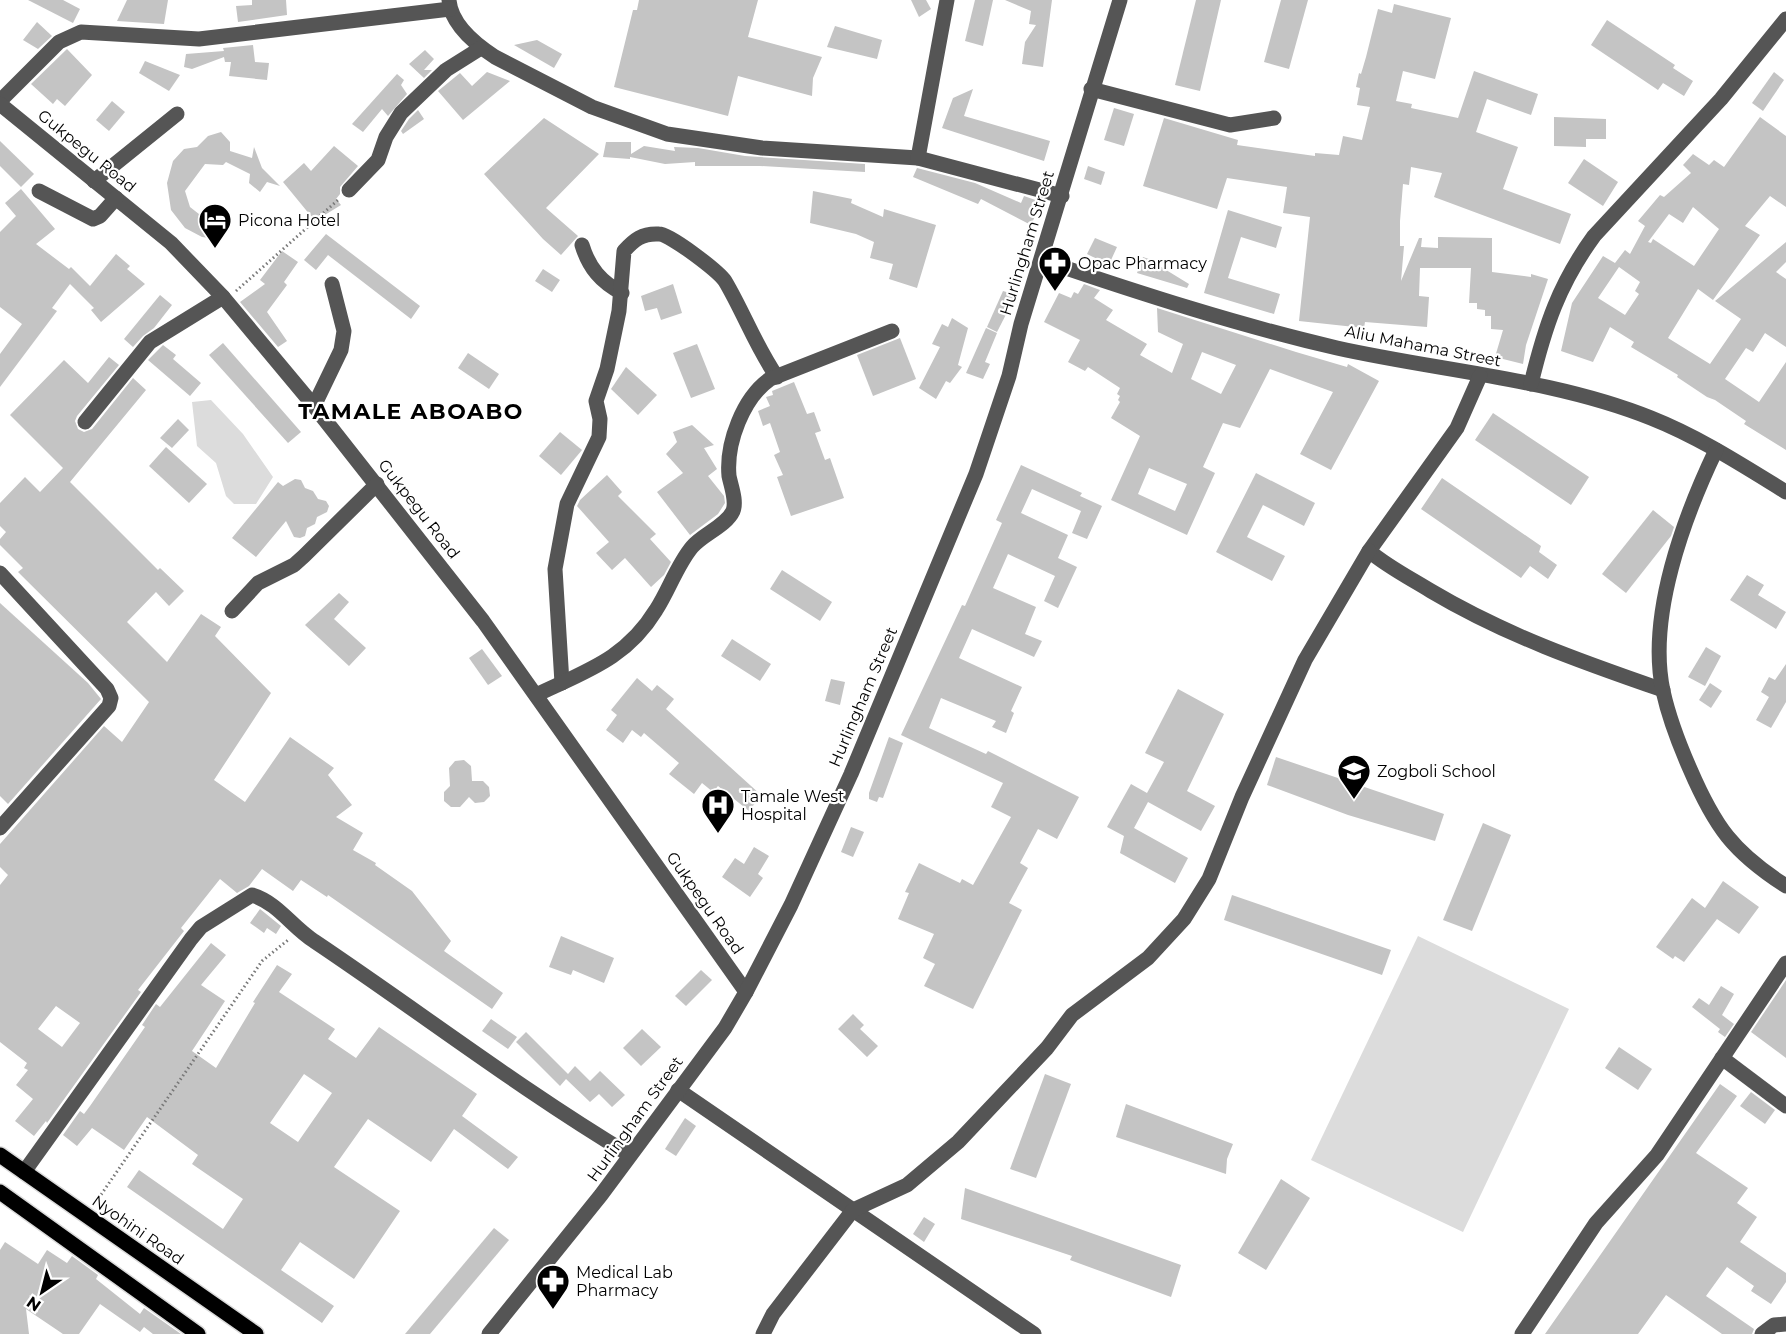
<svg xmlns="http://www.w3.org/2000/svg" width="1786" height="1334" font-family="Montserrat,sans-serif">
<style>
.green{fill:#dcdcdc}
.building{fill:#c4c4c4;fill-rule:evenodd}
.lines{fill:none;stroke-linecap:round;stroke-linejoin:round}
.major-casing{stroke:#dbdbdb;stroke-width:18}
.path{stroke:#777;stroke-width:3;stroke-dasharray:1.5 3;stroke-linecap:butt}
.minor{stroke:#555;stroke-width:15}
.major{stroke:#000;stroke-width:15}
.labels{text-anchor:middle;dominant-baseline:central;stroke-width:4.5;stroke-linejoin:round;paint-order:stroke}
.street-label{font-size:16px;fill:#000;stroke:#fff}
.poi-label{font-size:16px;fill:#000;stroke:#fff;text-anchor:start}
.district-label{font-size:22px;font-weight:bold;letter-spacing:1.5px;fill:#000;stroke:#fff}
</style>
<rect width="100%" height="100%" fill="#fff"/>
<g class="green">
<path d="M211,400L243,434L273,477L256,504H234L226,496L216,463L197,446L192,402Z"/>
<path d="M1418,936L1569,1009L1463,1232L1311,1160Z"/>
</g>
<g class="building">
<path d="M28,0H63L80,9L73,23Z"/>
<path d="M127,0H168L164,24L117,21Z"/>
<path d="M252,0H286L287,15L238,22L236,6L252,5Z"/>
<path d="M639,0H758L748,37L822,57L813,78L812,96L738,76L728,116L614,87L633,10H637Z"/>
<path d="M911,0H926L931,9L919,17Z"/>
<path d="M975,0H993L983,46L965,41Z"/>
<path d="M1005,0H1052L1043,67L1022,64L1025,42L1036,25L1029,24L1031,11Z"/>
<path d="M1196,0H1221L1200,91L1175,85Z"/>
<path d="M1281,0H1308L1289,69L1264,62Z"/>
<path d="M1394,4L1451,18L1435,79L1403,71L1396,101L1412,104L1411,108L1458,118L1474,71L1538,94L1531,115L1487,99L1476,132L1518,147L1503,189L1571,214L1560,244L1434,197L1442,173L1411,167L1409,185L1403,184L1400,221V246H1404L1401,281L1419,238H1422L1421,247L1438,248V237L1492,238V272L1531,277V274L1548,279L1526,345L1523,364L1495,357L1503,330L1491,329V316H1485V310L1477,309V303H1469L1471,268H1420L1419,296L1429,297L1427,327L1365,322L1364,328L1299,321L1310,217L1283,213L1287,187L1227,178L1217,209L1143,186L1164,118L1238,140L1237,145L1315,156V153L1339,155L1343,136L1362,140L1370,107L1357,105L1360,88L1356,87L1359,73L1361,74L1366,57L1378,9L1392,13Z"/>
<path d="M1607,20L1675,65L1673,68L1693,81L1684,96L1663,83L1658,90L1591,45Z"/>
<path d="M37,22L52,36L38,49L23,40Z"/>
<path d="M835,26L882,40L877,59L827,47Z"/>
<path d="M537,40L562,54L554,68L514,45Z"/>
<path d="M253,45L255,62L269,63L267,80L229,76L231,62H225L224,57L192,69L184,67L186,54L224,51L223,48Z"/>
<path d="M67,49L92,75L65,106L57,99L53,104L31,84Z"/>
<path d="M425,50L434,59L424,70H432L424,78L409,64Z"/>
<path d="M145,61L180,75L169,91L139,73Z"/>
<path d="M487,72L510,81L463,120L438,91L460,73L472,86Z"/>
<path d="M1774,72L1784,80L1763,111L1752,103Z"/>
<path d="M397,74L404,80L401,85L407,94L388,116L382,109L363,132L352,124Z"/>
<path d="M973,89L964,116L1050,141L1044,161L942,128L953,98Z"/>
<path d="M112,101L125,112L109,131L96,120Z"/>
<path d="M1114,108L1134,114L1124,146L1104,140Z"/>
<path d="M418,110L424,119L403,134L401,131L409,119Z"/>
<path d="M1554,117L1606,119V139H1586V147L1554,146Z"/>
<path d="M1760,117L1786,136V207L1770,196L1745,226L1760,235L1713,300L1698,289L1668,338L1710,364L1741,319L1715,301L1786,242V262L1776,272L1786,279V347L1765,333L1753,352L1746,348L1725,379L1759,402L1786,362V450L1744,424L1746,421L1715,400L1707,397L1677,377L1678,375L1631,347L1634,342L1610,327L1593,362L1561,351L1572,303L1603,256L1615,263L1625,250L1630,254L1645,226L1638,221L1660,195L1664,197L1691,173L1683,165L1693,154L1709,165L1714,160L1724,167ZM1693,207L1719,229L1694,266L1653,239L1651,243L1648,242L1669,214L1683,223ZM1619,267L1640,282L1635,291L1639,294L1625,315L1598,298Z"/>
<path d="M544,118L599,154L546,208L578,236L561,255L543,239L484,174Z"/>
<path d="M221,132L230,142V151L252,158L254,147L262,168L280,186L267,182L260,192L249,183L250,174L226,162L223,165L205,164L185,191L190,207L204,218L217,220V239L202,237L185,228L171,210L167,183L173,161L184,149L197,147L208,136Z"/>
<path d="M0,141L34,174L21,187L0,166Z"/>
<path d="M606,142H631V154L644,146L675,151L674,147L698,148L745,156L865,164V172L760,166H695V162L665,164L630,157V159L603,157Z"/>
<path d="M334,146L358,166L340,187V194L336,199L341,205L315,221L283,182L304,163L311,171Z"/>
<path d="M1584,159L1618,182L1603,206L1568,183Z"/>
<path d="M1088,166L1105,172L1101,185L1084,179Z"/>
<path d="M917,168L975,183L1021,203L1024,196L1041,202L1032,223L1029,224L981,199L978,204L913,177Z"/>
<path d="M21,189L55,229L36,244L69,269L71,267L90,286L116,254L130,266L127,269L145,284L101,322L91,310L94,308L70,284L52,308L57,311L0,387V354L22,324L0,307V232L16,216L5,203Z"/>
<path d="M813,191L852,199L851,203L883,217L884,209L936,225L917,288L889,279L893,264L870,258L874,242L856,234L810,223Z"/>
<path d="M1228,210L1282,227L1276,248L1241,237L1228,278L1280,294L1274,314L1204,293Z"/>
<path d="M326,234L420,306L411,319L328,255L316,270L304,260Z"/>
<path d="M1095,238L1117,247L1106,271L1094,267L1099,260L1087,254Z"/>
<path d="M282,251L298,262L284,282L287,285L267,312L287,341L278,347L240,302L265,284L260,280Z"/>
<path d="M1143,257L1158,262V265L1189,284L1187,288L1137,273Z"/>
<path d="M543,269L560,280L552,292L535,281Z"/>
<path d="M673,284L682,313L661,320L657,308L645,311L641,296Z"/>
<path d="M1084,284L1100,290L1094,298L1113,310L1106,320L1147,344L1140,355L1172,373L1183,344L1158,332L1157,308L1296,352L1347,367L1348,364L1379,381L1331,470L1300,454L1333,392L1270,369L1240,428L1223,423L1203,467L1215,473L1187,535L1111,500L1140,436L1111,418L1120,402L1118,400L1120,396L1117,394L1120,388L1088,367L1085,371L1068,362L1080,340L1044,322L1059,293L1071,298L1074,292L1078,294ZM1202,352L1236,365L1221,394L1191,379ZM1149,468L1187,484L1175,511L1138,494Z"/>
<path d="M1003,291L1016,295L997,332L987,327Z"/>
<path d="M160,295L172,305L154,328L143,336L133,347L124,339Z"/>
<path d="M952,318L968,328L958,365L962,367L950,383L946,381L936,399L919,388L940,347L932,344L942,324L948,327Z"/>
<path d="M986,328L997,333L985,362L990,364L983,379L966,373Z"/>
<path d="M900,338L916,379L873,396L857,355Z"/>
<path d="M223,343L301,432L288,443L209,355Z"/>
<path d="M697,344L715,389L691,398L673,353Z"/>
<path d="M163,345L176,355L173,359L201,383L190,396L148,360Z"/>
<path d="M468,353L499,374L489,389L458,368Z"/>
<path d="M109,357L119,365L77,416L75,421L78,429L84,432L92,429L133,378L146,390L70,482L158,570L160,568L184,591L169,606L156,592L127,622L167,662L201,614L221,627L215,636L271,693L214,780L245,802L290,737L334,768L328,775L352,805L336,817L363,833L353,850L376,863L375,865L412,891L451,941L444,951L503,993L492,1009L328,895L327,897L301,880L293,891L262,869L249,886L237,893L220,879L181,928L184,931L138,990L141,992L47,1123L46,1121L34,1136L15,1121L33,1099L16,1085L28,1070L24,1068L27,1063L0,1042V885L8,875L0,867V844L104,726L122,742L149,702L18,572L23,568L0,545V539L6,532L0,526V503L25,477L40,492L63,468L10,415L64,360L88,383ZM56,1006L80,1023L62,1047L38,1029Z"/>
<path d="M626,367L657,395L638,415L611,389Z"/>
<path d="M794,382L807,414L814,412L821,431L815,433L825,460L830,458L844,498L791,516L777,477L783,475L774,455L780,452L770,423L763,426L758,411L770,406L766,397L773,395L772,391Z"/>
<path d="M1493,413L1589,477L1571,505L1475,440Z"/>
<path d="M178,419L189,430L172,448L160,438Z"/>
<path d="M692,425L714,445L704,448L717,469L708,476L724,496L725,503L718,514L690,535L657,492L683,473L666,454L677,442L673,432Z"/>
<path d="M560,432L582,450L561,475L539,456Z"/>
<path d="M166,447L207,484L189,503L149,466Z"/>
<path d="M1021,465L1082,493L1080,496L1102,506L1087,539L1072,533L1081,511L1032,489L1021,513L1068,535L1058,558L1077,567L1058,608L1044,601L1055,576L1008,554L993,588L1036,607L1025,634L1042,641L1034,657L972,629L959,658L1022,687L1011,711L1014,713L1006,733L992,727L996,721L941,698L929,728L986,754L988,751L1079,797L1057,839L1038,829L1020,863L1028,868L1009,903L1022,910L973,1009L924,986L935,964L923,958L934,934L898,919L909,893L905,892L919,863L960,883L962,879L973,885L1011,817L991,807L1003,783L901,735L962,605L965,606L1002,523L996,520Z"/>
<path d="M1256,473L1315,503L1304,526L1263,505L1247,537L1285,556L1272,581L1216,552Z"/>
<path d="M607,475L622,492L618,496L656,534L650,539L671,562L664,575L651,587L625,558L612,570L596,553L609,542L577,506L580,500Z"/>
<path d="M1442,478L1541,546L1539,552L1557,565L1548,579L1530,566L1521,578L1421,509Z"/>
<path d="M295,479L301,480L305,488L313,491L318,499L326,501L329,506L327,512L317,517L315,524L307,528L305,536L300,538L294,537L286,521L256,557L232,538L278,482L283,486Z"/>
<path d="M1653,510L1674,527L1671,536L1626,593L1602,574Z"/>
<path d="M782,570L832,602L820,621L770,589Z"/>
<path d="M1747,575L1764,585L1758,595L1786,612L1776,629L1730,600Z"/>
<path d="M339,593L349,602L334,619L366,648L349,666L305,625Z"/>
<path d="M0,603L88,683L101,699L8,804L0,796Z"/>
<path d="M732,639L771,664L760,681L721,656Z"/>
<path d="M1706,647L1721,656L1705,686L1688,677Z"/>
<path d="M482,649L502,676L488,685L469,658Z"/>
<path d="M1786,664V702L1771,728L1756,720L1769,697L1761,692L1769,677L1775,680Z"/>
<path d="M637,678L652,691L657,685L674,699L666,709L761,795L749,811L718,786L713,792L702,783L694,794L669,774L679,763L644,733L641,737L632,730L623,743L606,730L617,715L611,710Z"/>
<path d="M831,679L845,682L840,705L825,701Z"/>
<path d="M1710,683L1722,691L1711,708L1699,700Z"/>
<path d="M1178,689L1224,714L1187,791L1215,806L1201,831L1148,802L1134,828L1188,858L1175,883L1120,853L1124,836L1107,827L1131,784L1147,793L1164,762L1145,753Z"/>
<path d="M889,737L903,743L883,798L879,797L877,802L869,799V793Z"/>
<path d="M1276,757L1444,814L1435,841L1348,815L1267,785Z"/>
<path d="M464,760L471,766L472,781H483L489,787L490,796L484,802L475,803L469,797L460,807H451L444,801V792L450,786L449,768L455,761Z"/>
<path d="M1483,823L1511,835L1472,931L1443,920Z"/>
<path d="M851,827L864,832L853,857L841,852Z"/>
<path d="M754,847L769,856L758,874L763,878L750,897L722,877L735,858L744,864Z"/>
<path d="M1723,881L1759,907L1739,934L1717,919L1684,962L1675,956L1673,959L1656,947L1692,898L1705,908Z"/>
<path d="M1232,895L1391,950L1382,975L1224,920Z"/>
<path d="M260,909L281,926L276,934L267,928L264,933L250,923Z"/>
<path d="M561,936L614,958L604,983L573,970L571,975L549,967Z"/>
<path d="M211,943L226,955L201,985L225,1001L192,1051L216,1068L255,1003L253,1002L277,965L292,974L279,992L335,1029L328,1039L356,1058L379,1027L477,1094L462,1116L518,1157L508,1169L454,1129L431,1162L368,1119L334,1167L400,1211L354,1279L300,1242L281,1270L334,1306L322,1323L127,1187L139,1170L223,1229L243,1199L192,1164L198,1155L147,1117L124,1150L92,1128L77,1146L63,1135L80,1111L84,1114L90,1106L145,1027L142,1025L156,1004L160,1007ZM304,1074L332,1093L298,1142L270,1123Z"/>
<path d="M701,970L712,980L686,1006L675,996Z"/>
<path d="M1786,980V1058L1751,1032Z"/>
<path d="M1721,986L1734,994L1722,1015L1734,1024L1725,1037L1718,1032L1720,1029L1692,1007L1699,998L1709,1005Z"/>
<path d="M853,1014L864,1025L860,1029L878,1046L867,1057L838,1029Z"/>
<path d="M491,1019L517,1037L508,1049L482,1031Z"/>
<path d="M642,1029L661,1047L641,1066L623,1048Z"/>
<path d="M526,1032L568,1074L575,1066L590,1081L600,1071L625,1095L612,1107L599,1094L590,1102L566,1079L560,1086L516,1042Z"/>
<path d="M1619,1047L1652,1069L1638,1090L1605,1068Z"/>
<path d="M1045,1074L1071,1084L1036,1178L1010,1169Z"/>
<path d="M1720,1084L1737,1096L1696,1153L1748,1188L1737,1203L1757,1217L1740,1242L1786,1273V1282L1771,1304L1751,1291L1754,1286L1727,1267L1706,1296L1754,1329L1752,1334H1722L1666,1295L1638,1334H1545Z"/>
<path d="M1751,1092L1775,1110L1765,1124L1740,1106Z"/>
<path d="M1126,1104L1233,1144L1227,1159L1226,1174L1116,1137Z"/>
<path d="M685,1118L696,1126L676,1156L665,1149Z"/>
<path d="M1281,1179L1310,1198L1266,1270L1238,1253Z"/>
<path d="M965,1188L1181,1265L1171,1297L1070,1260L1072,1256L961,1219Z"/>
<path d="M924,1217L935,1224L924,1242L913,1234Z"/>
<path d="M494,1228L509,1240L430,1334H405Z"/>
<path d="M5,1242L38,1264L47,1250L67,1263L72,1256L98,1275L96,1279L140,1314L144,1308L181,1334H153L144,1327L140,1332L100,1304L79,1334H63L26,1309L29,1334H0V1250Z"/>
</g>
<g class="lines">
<defs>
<g id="major">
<path d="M0,1155L256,1334"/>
<path d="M0,1192L198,1334"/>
</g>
</defs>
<use href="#major" class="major-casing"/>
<g class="path">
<path d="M236,291L339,199"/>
<path d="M96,1202L262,961L288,940"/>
</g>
<g class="minor">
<path d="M449,0C451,25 475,44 495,57L592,107L667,134L762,148L918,158L1062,196"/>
<path d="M1091,89L1230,125L1274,118"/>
<path d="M0,101L59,42L81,32L199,39L450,9"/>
<path d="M0,104L171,243L223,297L314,406L483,621L746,992"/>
<path d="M918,158L947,0"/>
<path d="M94,181L177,114"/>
<path d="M349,190L378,160L386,137L401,113L446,70L481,48"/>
<path d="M39,191L93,219L100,216L116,198"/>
<path d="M582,245C589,268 601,282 622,293"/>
<path d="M1042,260C1139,293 1238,325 1337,348C1440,371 1554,379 1651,418C1699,437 1742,465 1786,492"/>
<path d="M1480,376L1457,428L1369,551C1388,567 1410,578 1431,591C1505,635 1582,662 1663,690"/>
<path d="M1531,384C1545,326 1559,284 1594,236L1721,99L1786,19"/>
<path d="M314,406L341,350L344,331L332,284"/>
<path d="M85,422L150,342L223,297"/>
<path d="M1716,450C1684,517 1647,616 1663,691C1669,718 1679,744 1690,769C1715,827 1733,852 1786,886"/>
<path d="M0,573L107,689L111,698L109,706L0,828"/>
<path d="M232,611L258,583L294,565L304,556L377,484"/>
<path d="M562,683L555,569L567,504L599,437L600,419L596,401L607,369L619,311L624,251C634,240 642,233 659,234C670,234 718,271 725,281C744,313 756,347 777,377"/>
<path d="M536,695C586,671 626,659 656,610C669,590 677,565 692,547C703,534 726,526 733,511C737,501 731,486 729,476C726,443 743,398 770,379L892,331"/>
<path d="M1722,1058L1786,1106"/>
<path d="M678,1090L1034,1334"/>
<path d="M24,1172L191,939L201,927L252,895C278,903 292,927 314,941C420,1012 520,1089 630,1155"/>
<path d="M489,1334L601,1195L725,1028L746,992L791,905L851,774L976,474L1009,376L1021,324L1120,0"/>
<path d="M763,1334L773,1314L853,1210L907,1185L958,1142L1047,1048L1072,1015L1148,958L1184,919L1209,879L1242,797L1305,660L1369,551"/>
<path d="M1522,1334L1596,1223L1657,1155L1786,963"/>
<path d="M1762,1334L1774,1325L1786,1324"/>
</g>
<use href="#major" class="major"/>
</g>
<defs>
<symbol id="hotel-pin" viewBox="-11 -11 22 30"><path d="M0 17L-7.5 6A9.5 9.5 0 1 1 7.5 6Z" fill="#000" stroke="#fff"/><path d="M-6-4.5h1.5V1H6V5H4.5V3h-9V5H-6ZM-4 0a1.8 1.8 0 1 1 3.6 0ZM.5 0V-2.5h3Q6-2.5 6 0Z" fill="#fff"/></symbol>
<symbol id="pharmacy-pin" viewBox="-11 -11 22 30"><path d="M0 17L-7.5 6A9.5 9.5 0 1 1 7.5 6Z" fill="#000" stroke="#fff"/><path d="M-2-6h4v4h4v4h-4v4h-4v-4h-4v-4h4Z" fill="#fff"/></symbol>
<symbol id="school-pin" viewBox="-11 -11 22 30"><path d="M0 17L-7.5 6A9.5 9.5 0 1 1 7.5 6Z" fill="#000" stroke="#fff"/><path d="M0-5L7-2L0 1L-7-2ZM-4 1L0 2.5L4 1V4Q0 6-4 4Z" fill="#fff"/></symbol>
<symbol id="hospital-pin" viewBox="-11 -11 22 30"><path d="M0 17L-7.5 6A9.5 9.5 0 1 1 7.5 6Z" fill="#000" stroke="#fff"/><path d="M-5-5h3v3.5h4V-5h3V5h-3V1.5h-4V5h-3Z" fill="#fff"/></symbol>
</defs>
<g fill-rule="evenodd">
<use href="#hotel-pin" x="196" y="201" width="38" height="52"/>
<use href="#pharmacy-pin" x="1036" y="244" width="38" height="52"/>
<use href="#school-pin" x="1335" y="752" width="38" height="52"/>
<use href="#hospital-pin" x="699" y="786" width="38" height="52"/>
<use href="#pharmacy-pin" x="534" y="1262" width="38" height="52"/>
</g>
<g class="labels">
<g class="street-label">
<text transform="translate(87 151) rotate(39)">Gukpegu Road</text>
<text transform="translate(1027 243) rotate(-73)">Hurlingham Street</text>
<text transform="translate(1423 346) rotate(11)">Aliu Mahama Street</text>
<text transform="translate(419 509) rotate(52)">Gukpegu Road</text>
<text transform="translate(863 697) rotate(-67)">Hurlingham Street</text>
<text transform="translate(705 903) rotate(55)">Gukpegu Road</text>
<text transform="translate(635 1119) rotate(-54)">Hurlingham Street</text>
<text transform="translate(138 1230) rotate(35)">Nyohini Road</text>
</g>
<g class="poi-label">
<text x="238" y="220">Picona Hotel</text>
<text x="1078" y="263">Opac Pharmacy</text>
<text x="1377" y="771">Zogboli School</text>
<text x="741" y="796">Tamale West<tspan x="741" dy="18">Hospital</tspan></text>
<text x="576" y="1272">Medical Lab<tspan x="576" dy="18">Pharmacy</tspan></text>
</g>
<g class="district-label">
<text x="411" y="411">TAMALE ABOABO</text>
</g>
</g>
<g transform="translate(42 1292) rotate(215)" stroke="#ffffff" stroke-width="4.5" paint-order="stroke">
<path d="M0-4.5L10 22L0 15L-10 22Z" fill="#000000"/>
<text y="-9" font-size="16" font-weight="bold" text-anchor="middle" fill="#000000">N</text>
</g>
</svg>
